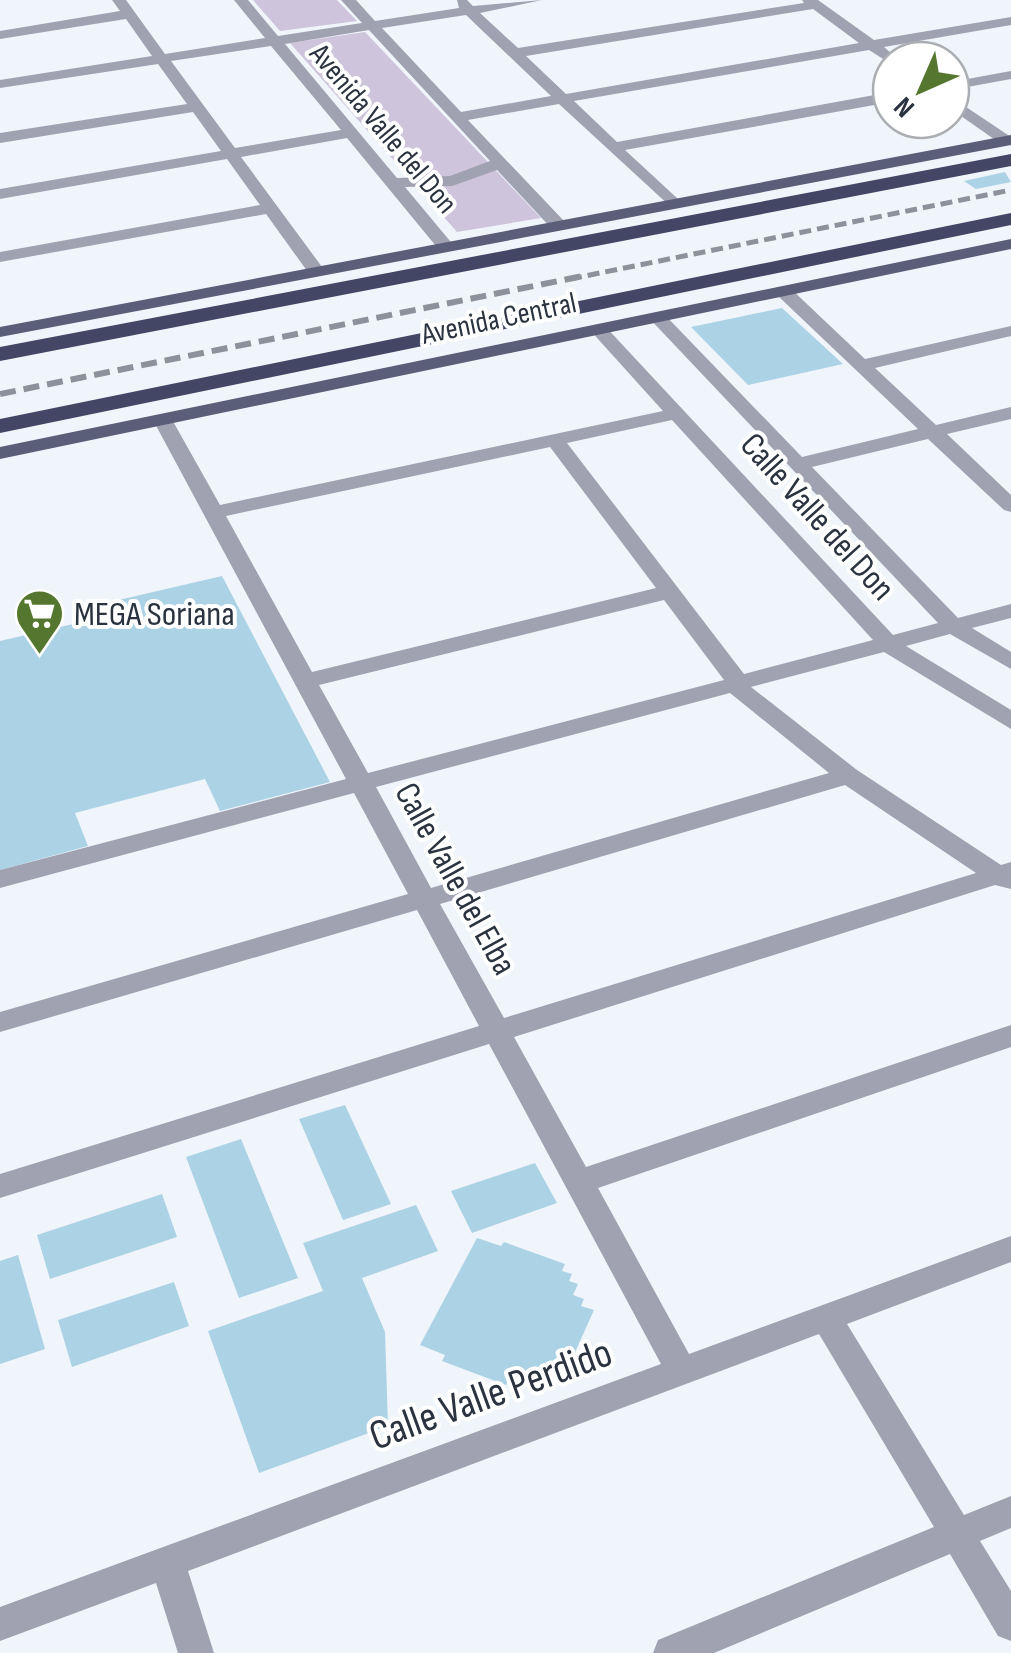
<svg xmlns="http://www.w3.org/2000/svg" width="1011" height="1653" font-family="'Sofia Sans Condensed',sans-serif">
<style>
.green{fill:#cec4dc}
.building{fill:#acd2e5}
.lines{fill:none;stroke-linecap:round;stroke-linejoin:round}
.minor{fill:#a0a2b1;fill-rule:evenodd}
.major{fill:#5b5e79;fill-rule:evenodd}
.highway{fill:#434664;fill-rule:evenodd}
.rail-far1{stroke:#8b929b;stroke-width:5;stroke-dasharray:12 6;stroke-linecap:butt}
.rail{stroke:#8b929b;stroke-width:6;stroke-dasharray:16 8;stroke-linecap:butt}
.labels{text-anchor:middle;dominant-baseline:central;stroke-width:8;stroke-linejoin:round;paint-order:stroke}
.far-street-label{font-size:30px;fill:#2a333f;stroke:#fff}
.street-label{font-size:35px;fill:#2a333f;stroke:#fff}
.poi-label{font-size:35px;fill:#2a333f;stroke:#fff;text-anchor:start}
.near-street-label{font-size:42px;fill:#2a333f;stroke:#fff}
</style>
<rect width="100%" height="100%" fill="#f0f5fb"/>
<g class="green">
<path d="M253,0H337L357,21L280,31Z"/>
<path d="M365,32L541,218L457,232L290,43Z"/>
</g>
<g class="building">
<path d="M1005,172L1011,182L976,189L964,181Z"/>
<path d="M782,308L843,364L748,385L691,327Z"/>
<path d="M222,576L330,782L220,811L205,779L75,813L88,846L0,870V641L103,617L97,605Z"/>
<path d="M345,1105L391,1204L343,1220L299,1119Z"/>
<path d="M241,1139L298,1278L239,1298L186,1157Z"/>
<path d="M535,1163L557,1203L472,1233L451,1191Z"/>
<path d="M162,1194L177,1237L50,1279L37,1235Z"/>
<path d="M416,1205L438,1251L362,1278L385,1332L388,1426L259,1473L208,1331L323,1291L303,1243Z"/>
<path d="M477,1238L501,1246L504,1242L565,1264L562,1271L572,1274L569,1281L578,1284L573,1295L584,1299L581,1306L594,1310L567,1370L554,1365L550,1372L538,1367L532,1379L524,1376L521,1382L510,1378L506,1385L442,1361L445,1355L420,1345Z"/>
<path d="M18,1255L45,1349L0,1364V1261Z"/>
<path d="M174,1282L189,1326L72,1367L58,1320Z"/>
</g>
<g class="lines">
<g class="minor">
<path d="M112,0H126L165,54L265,38L234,0H248L278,36L362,23L341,0H356L375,21L459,8L457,0H467L473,6L542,0L480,13L518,48L804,3L802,0H818L874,40L1011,17V25L884,47L899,60H891V64L869,50L574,101L617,142L891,92V102L625,150L678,199V207L672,208L559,104L468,120L564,221V229H552L497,170L452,186L405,187L455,247L440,251L347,138L241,157L325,271L322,275H310L266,214L0,262V252L260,205L227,159L0,199V189L221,151L193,112L0,143V133L187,104L158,64L0,88V80L152,56L126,19L0,39V31L120,11ZM813,9L859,43L566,94L526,56ZM466,15L551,96L461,112L382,28ZM369,30L490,161L450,176L397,178L285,44ZM271,46L341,130L235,148L171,61Z"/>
<path d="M1011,71V79L951,90V82Z"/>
<path d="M951,97L1011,137V145L1001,144L951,109Z"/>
<path d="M777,287H789L865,359L1011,326V336L875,368L936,425L1011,407V419L947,434L1011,495V512L1004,510L928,439L812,467L958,618L1011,604V618L972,628L1011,652V669L950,634L906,646L1011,710V729L884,652L751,687L857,770L1001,865L1011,862V889L995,885L514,1037L586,1167L1011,1025V1047L598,1188L689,1354L1011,1236V1262L847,1324L964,1515L1011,1496V1528L980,1541L1011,1591V1641L998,1636L950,1554L714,1653H653L658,1640L934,1527L819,1334L188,1571L214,1653H178L156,1583L0,1641V1607L661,1364L489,1044L0,1198V1174L479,1026L417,910L0,1032V1012L408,894L354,793L0,888V870L346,779L153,420L156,416H170L220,505L663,411L589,329L604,325L893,635L938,623L648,317L663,313L802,457L918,429L777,295ZM672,420L873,640L744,674L567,443ZM550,447L656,588L312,672L226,516ZM664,600L724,680L368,773L319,685ZM730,693L829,773L431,888L376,787ZM845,785L976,873L504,1018L440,904Z"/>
</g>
<g class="major">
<path d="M1011,135V145L0,337V327Z"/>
<path d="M1011,239V249L0,459V447Z"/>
</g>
<g class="highway">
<path d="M1011,154V166L0,361V347Z"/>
<path d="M1011,213V225L0,433V419Z"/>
</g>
<path class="rail-far1" d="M570,279L1011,190"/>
<path class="rail" d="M0,394L583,276"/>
</g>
<defs>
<symbol id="supermarket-pin" viewBox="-11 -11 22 30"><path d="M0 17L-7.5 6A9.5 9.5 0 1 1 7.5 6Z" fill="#54762e" stroke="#fff"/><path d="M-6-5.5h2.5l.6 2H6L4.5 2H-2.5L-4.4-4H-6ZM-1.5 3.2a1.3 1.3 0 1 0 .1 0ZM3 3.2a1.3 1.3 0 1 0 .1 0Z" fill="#fff"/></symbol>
</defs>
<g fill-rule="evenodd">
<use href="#supermarket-pin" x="12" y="586" width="55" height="75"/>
</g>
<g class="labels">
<g class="far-street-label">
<text transform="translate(383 129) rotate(50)">Avenida Valle del Don</text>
<text transform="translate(499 319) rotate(-12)">Avenida Central</text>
</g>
<g class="street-label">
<text transform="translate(817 517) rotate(48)">Calle Valle del Don</text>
<text transform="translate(455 879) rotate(61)">Calle Valle del Elba</text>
</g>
<g class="poi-label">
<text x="74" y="614">MEGA Soriana</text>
</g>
<g class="near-street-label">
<text transform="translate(491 1395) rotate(-20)">Calle Valle Perdido</text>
</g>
</g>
<g transform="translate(921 90) rotate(225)"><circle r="48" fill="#ffffff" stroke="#aaadb2" stroke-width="2.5"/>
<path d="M0-8L18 38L0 25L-18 38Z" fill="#54762e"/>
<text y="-15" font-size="28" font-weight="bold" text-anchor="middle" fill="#2a333f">N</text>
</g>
</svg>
